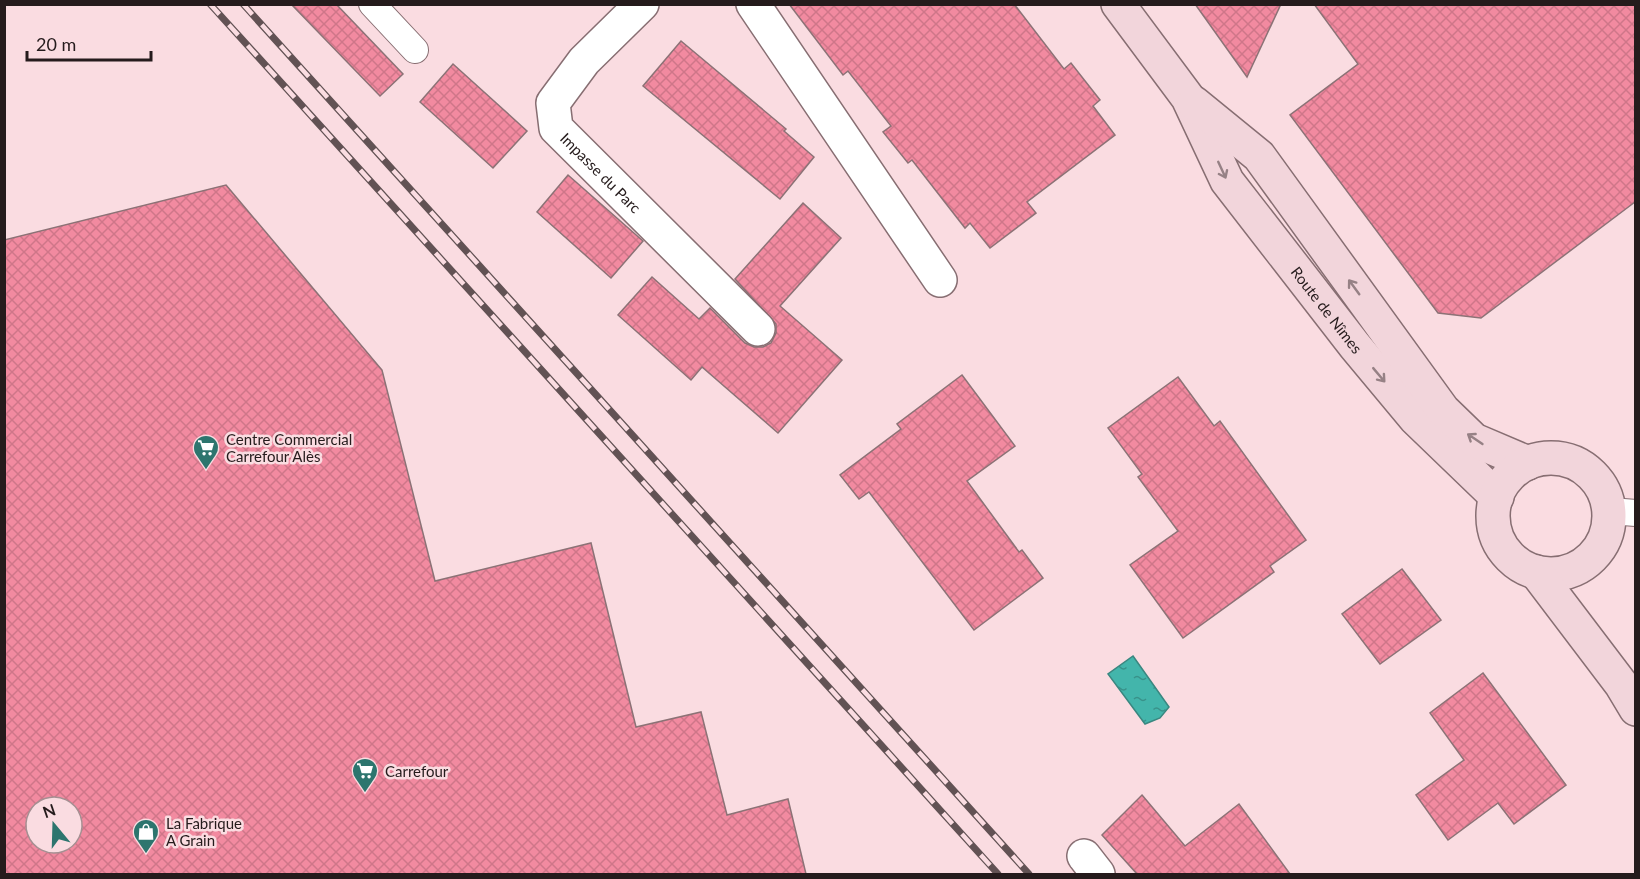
<svg xmlns="http://www.w3.org/2000/svg" width="1640" height="879" font-family="Lato,sans-serif">
<style>
.water{fill:url(#water-ripples);stroke:#3a8780;stroke-width:1.5}
.building{fill:url(#building-cross-hatch);stroke:#8c7276;stroke-width:1.5;fill-rule:evenodd}
.lines{fill:none;stroke-linecap:round;stroke-linejoin:round}
.service-casing{stroke:#876e72;stroke-width:28}
.minor-casing{stroke:#876e72;stroke-width:36}
.secondary-casing{stroke:#876e72;stroke-width:36}
.service{stroke:#fff;stroke-width:26}
.minor{stroke:#fff;stroke-width:33}
.secondary{stroke:#f2d5db;stroke-width:33}
.rail-casing{stroke:#625254;stroke-width:7}
.rail{stroke:#fadce1;stroke-width:4.5;stroke-dasharray:14;stroke-linecap:butt}
.oneway{stroke:#968185}
.labels{text-anchor:middle;dominant-baseline:central;stroke-width:5;stroke-linejoin:round;paint-order:stroke}
.street-label{font-size:15px;fill:#251b1c;stroke:#fadce1}
.poi-label{font-size:15px;fill:#251b1c;stroke:#fadce1;text-anchor:start}
</style>
<defs>
<pattern id="water-ripples" width="26" height="14" patternUnits="userSpaceOnUse" patternTransform="scale(1.5)"><rect width="26" height="14" fill="#43b5ab"/><path d="M2 4q2-2 4 0t4 0M15 11q2-2 4 0t4 0" fill="none" stroke="#38928a"/></pattern>
<pattern id="building-cross-hatch" width="8" height="8" patternUnits="userSpaceOnUse" patternTransform="scale(1.5)"><rect width="8" height="8" fill="#f28aa0"/><path d="M0 0l8 8M0 8l8-8" fill="none" stroke="#cf7689"/></pattern>
</defs>
<rect width="100%" height="100%" fill="#fadce1"/>
<path class="water" d="M1133,656L1169,707L1160,718L1145,724L1108,674Z"/>
<g class="building">
<path d="M291,4H336L403,74L380,96Z"/>
<path d="M789,4H1014L1064,69L1071,63L1100,100L1093,106L1115,135L1027,202L1036,213L990,248L970,223L965,228L912,160L908,163L883,132L891,126L848,71L843,75Z"/>
<path d="M1195,4H1281L1247,77Z"/>
<path d="M1314,4H1635V202L1481,318L1438,313L1290,115L1358,64Z"/>
<path d="M681,41L786,129L784,131L814,157L780,199L643,86Z"/>
<path d="M453,64L527,131L493,168L420,102Z"/>
<path d="M568,175L643,241L611,278L537,212Z"/>
<path d="M226,185L382,370L435,581L591,543L636,727L701,712L727,815L788,799L806,874H4V240ZM36,807H72V843H36Z"/>
<path d="M803,203L841,238L780,306L842,360L778,433L702,367L691,380L618,315L652,277L699,319L710,308L745,343L754,347H763L771,343L776,333V324L735,279Z"/>
<path d="M962,375L1015,446L967,481L1019,552L1022,550L1043,578L974,630L869,492L859,499L840,475L901,429L897,424Z"/>
<path d="M1178,377L1214,426L1220,421L1306,540L1270,566L1274,572L1183,638L1130,565L1178,531L1138,477L1142,474L1108,428Z"/>
<path d="M1402,569L1441,620L1380,664L1342,614Z"/>
<path d="M1483,673L1566,785L1514,824L1498,803L1448,840L1416,795L1464,760L1430,713Z"/>
<path d="M1142,795L1185,846L1239,804L1290,874H1137L1102,835Z"/>
</g>
<g class="lines">
<defs>
<g id="service">
<path d="M372,4L415,50"/>
<path d="M1610,511L1636,513"/>
</g>
<g id="minor">
<path id="s1" d="M642,4L584,61L553,103L556,128L758,329"/>
<path d="M753,4L940,280"/>
<path d="M1084,856L1098,874"/>
</g>
<g id="secondary">
<path id="s2" d="M1118,4L1188,98L1227,181L1355,346L1415,418L1497,497"/>
<path d="M1194,103L1259,156L1443,410L1474,440L1528,463"/>
<circle cx="1551" cy="516" r="58"/>
<path d="M1536,572L1621,684L1636,709"/>
</g>
</defs>
<use href="#service" class="service-casing"/>
<use href="#minor" class="minor-casing"/>
<use href="#secondary" class="secondary-casing"/>
<use href="#service" class="service"/>
<use href="#minor" class="minor"/>
<use href="#secondary" class="secondary"/>
<defs>
<g id="rail">
<path d="M210,4L998,874"/>
<path d="M243,4L1029,874"/>
</g>
</defs>
<use href="#rail" class="rail-casing"/>
<use href="#rail" class="rail"/>
</g>
<defs><path id="oneway-shaft" d="M-6 0H5M1.5-3L5.5 0L1.5 3" fill="none" stroke-width="1.6" stroke-linecap="round" stroke-linejoin="round" transform="scale(1.5)"/></defs>
<g class="oneway">
<use href="#oneway-shaft" transform="translate(1222 170) rotate(65)"/>
<use href="#oneway-shaft" transform="translate(1354 287) rotate(-126)"/>
<use href="#oneway-shaft" transform="translate(1379 375) rotate(50)"/>
<use href="#oneway-shaft" transform="translate(1475 439) rotate(-146)"/>
</g>
<defs>
<symbol id="supermarket-pin" viewBox="-11 -11 22 30"><path d="M0 17L-7.5 6A9.5 9.5 0 1 1 7.5 6Z" fill="#2d756e" stroke="#fadce1"/><path d="M-6-5.5h2.5l.6 2H6L4.5 2H-2.5L-4.4-4H-6ZM-1.5 3.2a1.3 1.3 0 1 0 .1 0ZM3 3.2a1.3 1.3 0 1 0 .1 0Z" fill="#fff"/></symbol>
<symbol id="shop-pin" viewBox="-11 -11 22 30"><path d="M0 17L-7.5 6A9.5 9.5 0 1 1 7.5 6Z" fill="#2d756e" stroke="#fadce1"/><path d="M-5-2.5h2.3a2.7 3.5 0 0 1 5.4 0H5L5.5 6h-11ZM-1.5-2.5h3a1.5 2.3 0 0 0-3 0Z" fill="#fff"/></symbol>
</defs>
<g fill-rule="evenodd">
<use href="#supermarket-pin" x="191" y="433" width="30" height="40"/>
<use href="#supermarket-pin" x="350" y="756" width="30" height="40"/>
<use href="#shop-pin" x="131" y="817" width="30" height="40"/>
</g>
<g class="labels">
<g class="street-label">
<text stroke="none"><textPath href="#s1" startOffset="222">Impasse du Parc</textPath></text>
<text stroke="none"><textPath href="#s2" startOffset="372">Route de Nîmes</textPath></text>
</g>
<g class="poi-label">
<text x="226" y="439">Centre Commercial<tspan x="226" dy="17">Carrefour Alès</tspan></text>
<text x="385" y="771">Carrefour</text>
<text x="166" y="823">La Fabrique<tspan x="166" dy="17">A Grain</tspan></text>
</g>
</g>
<rect width="1640" height="879" fill="none" stroke="#251b1c" stroke-width="12"/>
<g transform="translate(54 825) rotate(341)"><circle r="28" fill="#fadce1" stroke="#a58f92" stroke-width="1.5"/>
<path d="M0-4.5L10 22L0 15L-10 22Z" fill="#2d756e"/>
<text y="-9" font-size="16" font-weight="bold" text-anchor="middle" fill="#251b1c">N</text>
</g>
<path d="M27 51v9h124v-9" fill="none" stroke="#251b1c" stroke-width="3"/>
<text x="36" y="51" font-size="18" fill="#251b1c" stroke="#fadce1" stroke-width="4.5" paint-order="stroke">20 m</text>
</svg>
